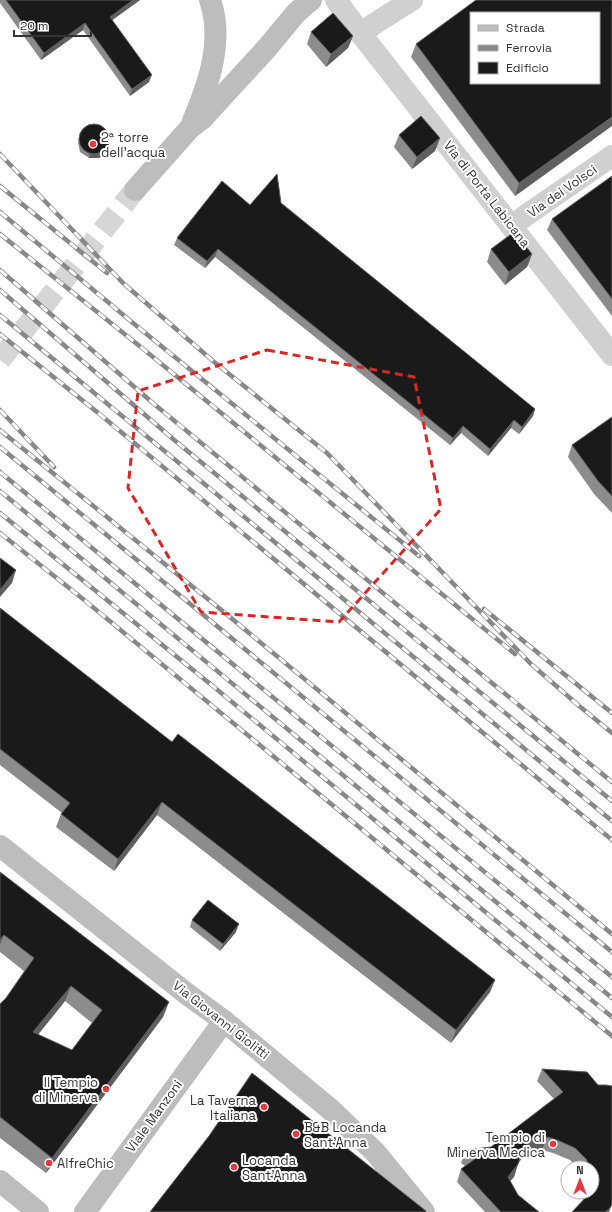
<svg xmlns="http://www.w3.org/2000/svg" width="612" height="1212" font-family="'Space Grotesk',sans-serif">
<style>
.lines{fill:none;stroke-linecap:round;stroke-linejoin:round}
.secondary-tunnel{stroke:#d6d6d6;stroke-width:22;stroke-dasharray:22 11;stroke-linecap:butt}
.street{stroke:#d0d0d0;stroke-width:22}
.secondary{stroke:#bdbdbd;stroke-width:22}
.rail-casing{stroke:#888;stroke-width:4.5}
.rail{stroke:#fff;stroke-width:3;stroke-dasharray:9;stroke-linecap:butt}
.wall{fill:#8c8c8c;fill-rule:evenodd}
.shaded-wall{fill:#5f5f5f}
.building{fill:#1a1a1a;stroke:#5f5f5f;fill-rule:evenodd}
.marked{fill:none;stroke:#d62828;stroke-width:3;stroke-dasharray:8 5;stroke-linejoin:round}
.poi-dot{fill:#e63946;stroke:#fff;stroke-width:1.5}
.labels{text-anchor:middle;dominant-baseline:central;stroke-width:4;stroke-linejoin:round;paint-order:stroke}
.poi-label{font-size:13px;fill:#333;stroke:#fff;text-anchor:start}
.street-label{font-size:13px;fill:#333;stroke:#fff}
</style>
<rect width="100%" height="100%" fill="#fff"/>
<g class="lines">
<path class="secondary-tunnel" d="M0,360L135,190"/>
<g class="street">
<path d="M336,0L361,34L612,355"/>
<path d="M361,34L374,24L412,0"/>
<path d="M512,226L525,216L612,156"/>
</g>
<g class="secondary">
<path d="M193,121C209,83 224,41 210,0"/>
<path d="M135,190L190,128L203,118L211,109L267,48L296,13L311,0"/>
<path d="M0,846L187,994L224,1021L330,1109L375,1152L424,1212"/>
<path d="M0,1181L38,1212"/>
<path d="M85,1212L224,1021"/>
</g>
<defs>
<g id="rail">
<path d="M0,154L123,283L213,361L327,453L531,664L577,704"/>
<path d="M0,186L107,273"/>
<path d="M0,212L133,323L419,556"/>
<path d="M0,234L142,348L515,654"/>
<path d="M0,270L154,404L612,782"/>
<path d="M0,290L173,439L612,801"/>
<path d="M0,315L612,821"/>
<path d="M0,334L97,412L612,840"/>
<path d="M0,410L54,467"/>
<path d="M0,430L225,613L612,934"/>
<path d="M0,447L612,952"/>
<path d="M0,472L612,977"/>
<path d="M0,491L612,998"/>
<path d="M0,513L214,687L612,1017"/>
<path d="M0,533L83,599L612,1036"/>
<path d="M484,609L612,713"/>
<path d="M572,700L612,733"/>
</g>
</defs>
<use href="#rail" class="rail-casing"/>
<use href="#rail" class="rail"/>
</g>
<g class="wall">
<path d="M0,0H140L112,20L149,82L130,96L83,30L41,60L0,3Z"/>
<path d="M311,32L353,36L348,48L326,67L307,44Z"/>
<path d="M416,44L594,139L515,196L411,57Z"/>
<path d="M80,134L110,143L108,146L103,155L99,158H89L80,152L78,142Z"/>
<path d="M399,135L440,138L435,151L412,169L394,147Z"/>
<path d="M612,176V316L547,230L552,219Z"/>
<path d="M281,203L535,409L533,416L519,434L511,428L488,456L461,433L450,445L215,257L205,268L174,245L177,238L250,205Z"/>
<path d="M491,249L532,254L527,267L505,285L487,262Z"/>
<path d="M612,417V513L594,494L568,457L572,445Z"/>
<path d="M0,608L172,742L495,980L490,992L451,1043L157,815L114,871L56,827L61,814L62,813L0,765Z"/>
<path d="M0,872L169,1002L163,1017L46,1173L0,1138V1004L6,998L24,971L0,952ZM65,1001L92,1023L72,1050L38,1035Z"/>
<path d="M192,920L236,932L220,951L190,927Z"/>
<path d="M542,1069L587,1072L612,1204L583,1200V1192H592V1168H578L570,1160L553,1153L542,1150L525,1153L518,1164L514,1177L510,1181L518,1195L539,1212H485L457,1182L461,1169L465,1166L461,1163L466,1150L491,1147L554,1099L537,1081Z"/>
</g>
<g class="shaded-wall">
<path d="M133,0H140L107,24L110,17Z"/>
<path d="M85,23L83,30L41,60L44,53Z"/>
<path d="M353,36L348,48L326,67L331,54Z"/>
<path d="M152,75L149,82L130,96L132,89Z"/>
<path d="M612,117V126L515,196L519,183Z"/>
<path d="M440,138L435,151L412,169L417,157Z"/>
<path d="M110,143L108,146L103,155L99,158H89L90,154Z"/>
<path d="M218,249L215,257L205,268L207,261Z"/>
<path d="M532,254L527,267L505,285L509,272Z"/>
<path d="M535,409L533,416L519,434L522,427Z"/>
<path d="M514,420L511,428L488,456L490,449Z"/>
<path d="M463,426L461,433L450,445L453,438Z"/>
<path d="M16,570L12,583L0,597V590Z"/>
<path d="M162,802L157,815L114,871L118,859Z"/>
<path d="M239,924L236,932L220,951L223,944Z"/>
<path d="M4,935L0,944V939Z"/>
<path d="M495,980L490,992L451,1043L456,1030Z"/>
<path d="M71,986L65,1001L27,1048L33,1032Z"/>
<path d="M169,1002L163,1017L46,1173L52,1158Z"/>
<path d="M547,1137L542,1150L525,1153L518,1164L514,1177L503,1189L508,1177L529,1140Z"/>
<path d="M612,1204L609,1212H605Z"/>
</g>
<g class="building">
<path d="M6,0H133L110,17L152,75L132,89L85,23L44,53Z"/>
<path d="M476,0H612V117L519,183L416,44ZM471,13H599V83H471Z"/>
<path d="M333,13L353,36L331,54L311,32Z"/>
<path d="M421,116L440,138L417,157L399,135Z"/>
<circle cx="94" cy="139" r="15"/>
<path d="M277,174L281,203L535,409L522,427L514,420L490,449L463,426L453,438L218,249L207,261L177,238L222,181L250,205Z"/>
<path d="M612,176V299L552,219Z"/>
<path d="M514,232L532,254L509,272L491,249Z"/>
<path d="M612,417V496L598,481L572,445Z"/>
<path d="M0,558L16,570L0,590Z"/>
<path d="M0,608L172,742L178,734L495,980L456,1030L162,802L118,859L61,814L70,803L0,749Z"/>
<path d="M0,872L169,1002L52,1158L0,1117V1004L6,998L34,958L4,935L0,939ZM71,986L102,1010L72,1050L33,1032Z"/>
<path d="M208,900L239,924L223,944L192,920Z"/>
<path d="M542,1069L587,1072L598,1085H606L612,1086V1204L610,1208L605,1212H572L588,1195V1192H592V1168H587V1160L575,1148L557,1140L547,1137L529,1140L521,1155L518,1164L508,1177L518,1195L539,1212H501L461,1169L475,1159L466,1150L491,1147L563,1092Z"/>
<path d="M252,1073L426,1211V1212H150L209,1136Z"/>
</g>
<path class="marked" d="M267,350L414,377L441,509L339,622L201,612L128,488L138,391Z"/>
<g class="poi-dot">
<circle cx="93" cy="144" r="4"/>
<circle cx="106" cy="1089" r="4"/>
<circle cx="264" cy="1107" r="4"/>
<circle cx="296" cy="1134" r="4"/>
<circle cx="553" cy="1144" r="4"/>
<circle cx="49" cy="1163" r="4"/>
<circle cx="234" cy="1167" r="4"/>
</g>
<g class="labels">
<g class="poi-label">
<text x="101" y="137">2ª torre<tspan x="101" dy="15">dell'acqua</tspan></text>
<text x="98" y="1082" text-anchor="end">Il Tempio<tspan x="98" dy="15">di Minerva</tspan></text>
<text x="256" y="1100" text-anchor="end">La Taverna<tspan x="256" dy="15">Italiana</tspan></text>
<text x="304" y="1127">B&amp;B Locanda<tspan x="304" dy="15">Sant'Anna</tspan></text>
<text x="545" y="1137" text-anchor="end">Tempio di<tspan x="545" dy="15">Minerva Medica</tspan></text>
<text x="242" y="1160">Locanda<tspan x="242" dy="15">Sant'Anna</tspan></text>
<text x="57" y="1163">AlfreChic</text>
</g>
<g class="street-label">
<text transform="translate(562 191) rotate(-35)">Via dei Volsci</text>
<text transform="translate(487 194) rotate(52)">Via di Porta Labicana</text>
<text transform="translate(221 1020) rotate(38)">Via Giovanni Giolitti</text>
<text transform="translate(154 1116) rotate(-54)">Viale Manzoni</text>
</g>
</g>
<rect x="470" y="12" width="130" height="72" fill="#ffffff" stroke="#adadad"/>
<rect x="478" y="25" width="20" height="6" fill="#bdbdbd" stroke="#adadad"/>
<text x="506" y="32" font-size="12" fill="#333333">Strada</text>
<rect x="478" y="45" width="20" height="6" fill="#888888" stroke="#adadad"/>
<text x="506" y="52" font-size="12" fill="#333333">Ferrovia</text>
<rect x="478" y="62" width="20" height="12" fill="#1a1a1a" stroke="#adadad"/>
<text x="506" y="72" font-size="12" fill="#333333">Edificio</text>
<g transform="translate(580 1180)"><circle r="19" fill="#ffffff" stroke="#adadad"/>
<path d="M0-3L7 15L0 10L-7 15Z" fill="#e63946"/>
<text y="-6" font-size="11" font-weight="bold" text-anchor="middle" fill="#333333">N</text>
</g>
<path d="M14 30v6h77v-6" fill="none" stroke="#333333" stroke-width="2"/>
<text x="20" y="30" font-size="12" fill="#333333" stroke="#ffffff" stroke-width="3" paint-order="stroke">20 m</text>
</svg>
